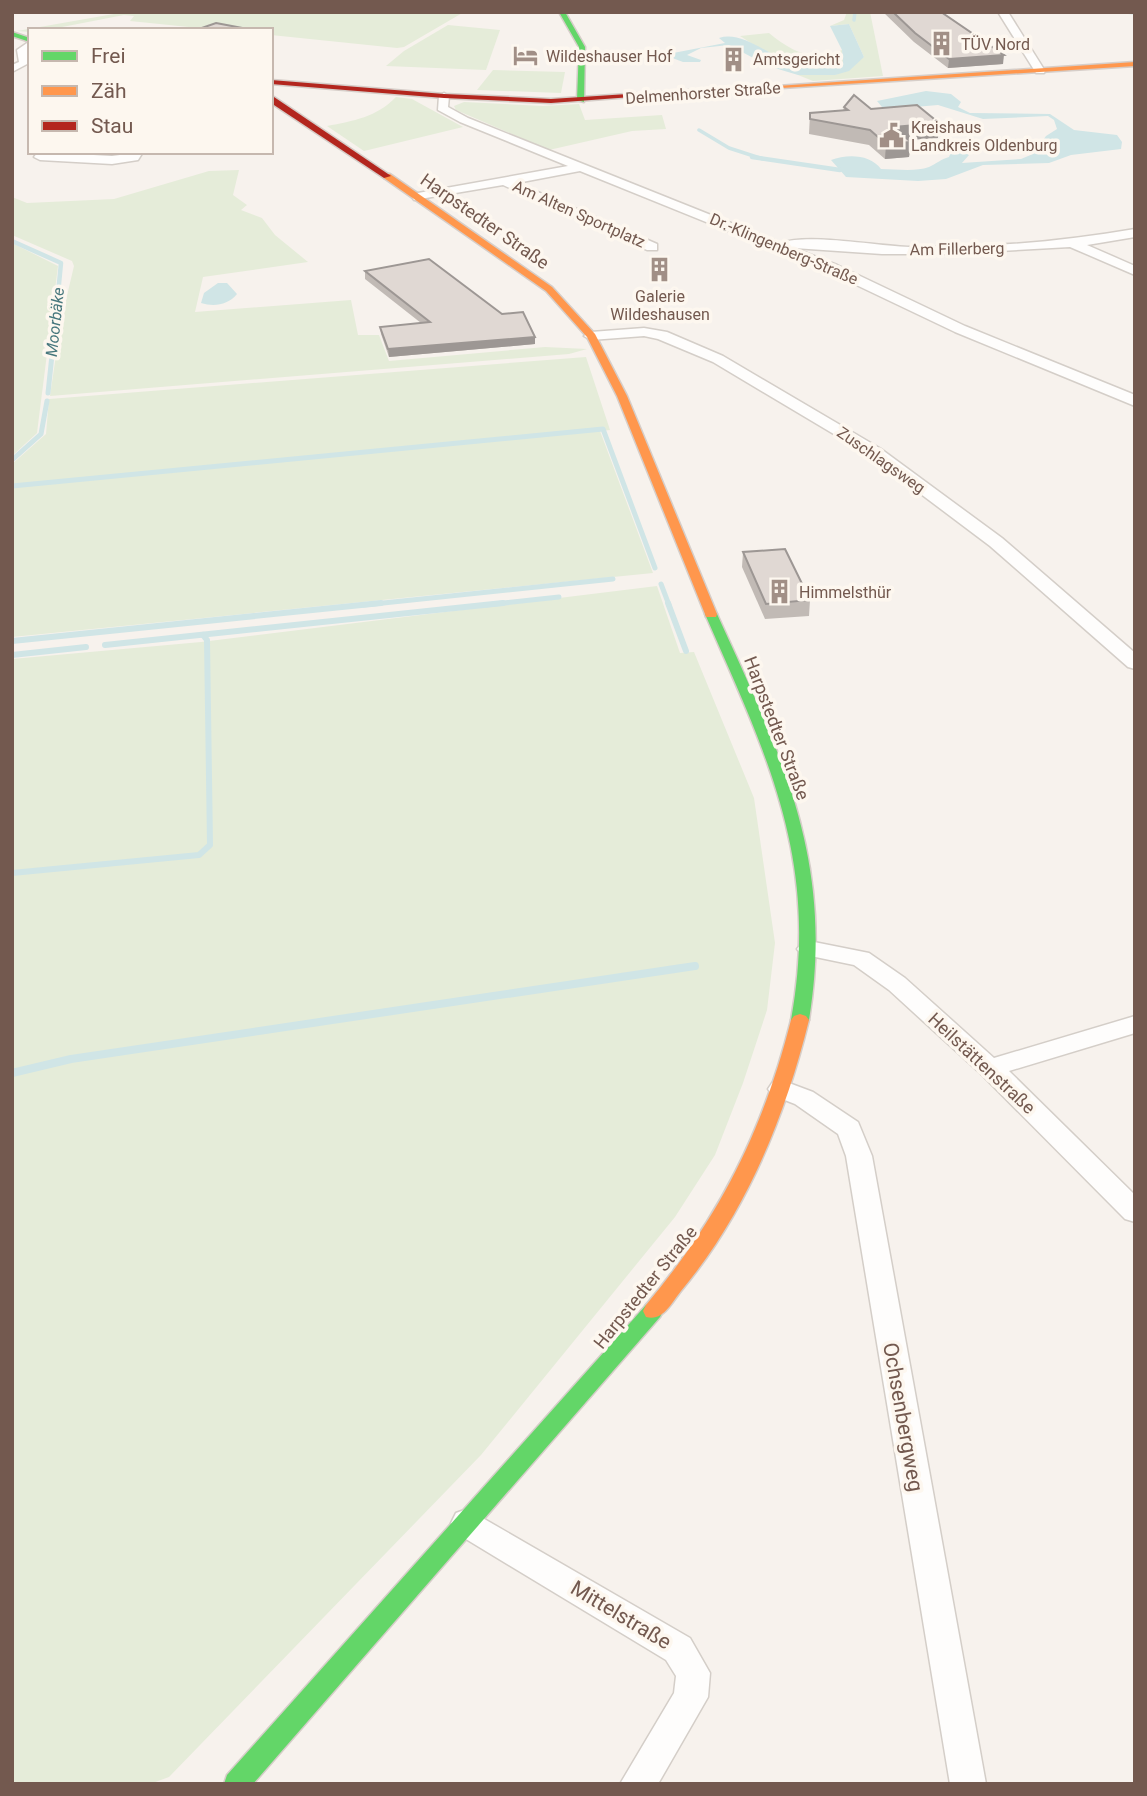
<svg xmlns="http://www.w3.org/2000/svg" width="1147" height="1796" font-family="Roboto,sans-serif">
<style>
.green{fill:#e5ecd9}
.water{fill:#d0e5e6}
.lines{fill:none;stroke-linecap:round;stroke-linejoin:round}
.stream-far4{stroke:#d0e5e6;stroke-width:3.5}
.stream-far3{stroke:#d0e5e6;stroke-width:4.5}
.stream-far2{stroke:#d0e5e6;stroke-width:5}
.stream-far1{stroke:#d0e5e6;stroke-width:6}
.stream{stroke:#d0e5e6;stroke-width:8}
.street-casing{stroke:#d4cec8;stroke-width:3}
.fast-casing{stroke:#d6cec9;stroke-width:3}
.slow-casing{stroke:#d6cec9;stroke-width:3}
.jam-casing{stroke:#d6cec9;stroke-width:3}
.street{fill:#fefdfc;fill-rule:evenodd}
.fast{fill:#63d668;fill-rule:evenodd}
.slow{fill:#ff974d;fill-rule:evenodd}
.jam{fill:#b3261e;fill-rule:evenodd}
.wall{fill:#c1bab5}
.shaded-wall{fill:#9d9794}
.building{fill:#e0d8d3;stroke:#9d9794;stroke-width:2}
.labels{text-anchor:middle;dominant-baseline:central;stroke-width:7;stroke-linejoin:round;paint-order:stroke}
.far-poi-label{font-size:16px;fill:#73594f;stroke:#fdf7ef;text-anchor:start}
.far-street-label{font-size:16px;fill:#73594f;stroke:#fdf7ef}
.far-water-label{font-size:16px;font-style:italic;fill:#47777d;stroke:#fdf7ef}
.street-label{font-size:18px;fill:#73594f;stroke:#fdf7ef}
.near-street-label{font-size:21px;fill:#73594f;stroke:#fdf7ef}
</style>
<rect width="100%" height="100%" fill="#f7f2ed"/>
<g class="green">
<path d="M125,12H464L404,47L397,48L271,35V30H218L130,21L134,16L124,15L57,28L30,30V32L17,31Z"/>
<path d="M847,12H870L883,76L813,81L798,75H835L864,57L849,24L830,26L844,20Z"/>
<path d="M448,25L500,30L486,70L386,66L404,51Z"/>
<path d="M769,33C791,51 814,64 842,50L843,62C837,64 829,67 822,68C794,72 762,50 740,36Z"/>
<path d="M493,70L565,72L561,93L477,90Z"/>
<path d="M396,97L412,99L463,127L364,151L327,126C353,121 377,117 396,97Z"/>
<path d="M464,102L543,106L579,104L585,120L662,115L666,129L632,131L549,150L456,110L454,106Z"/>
<path d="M239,170L233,195L247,205L241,210L262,218L275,235L308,262L203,277L195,312L351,300L358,335H379L389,361L545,347L587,349L569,354L50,396L61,321L74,266L72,261L12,235V197L27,203L114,199L209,171Z"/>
<path d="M12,243L58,266L37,433L12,456Z"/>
<path d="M586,357L610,430L600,431L653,573L12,637V464L46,434L49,399Z"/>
<path d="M657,586L680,653L694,652L754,798L775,943L767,1010L743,1083L715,1155L675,1217L481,1455L169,1777L150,1784H12V659L201,642Z"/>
</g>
<g class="water">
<path d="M849,24L864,57L849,71L835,75H798L768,66L729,45L701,48L687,55L701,60L700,62H683L667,56L668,54L725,43L719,38C749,28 785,74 822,68C829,67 837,64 843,62L842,50L830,26Z"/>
<path d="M926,91L951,94L961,102L958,107L970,113L1050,114L1074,130L1117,135L1122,142L1121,149L1071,155L1049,163L983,165L946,179L918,181L846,177L831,160C847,154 870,154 881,169C896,169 915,172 929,167C936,164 941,159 949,157L952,150L961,149L969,155L962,163L1021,159L1033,154L1046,136L1057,129L1054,120L1048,116L983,119L938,105L892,109L882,107L877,101Z"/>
<path d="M218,283H227L237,294C228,305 214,307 201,303L204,293Z"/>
</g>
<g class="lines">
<g class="stream-far4">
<path d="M1126,12L1135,13"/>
<path d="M854,20L855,12"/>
<path d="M699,130L729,148L763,159"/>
</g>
<g class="stream-far3">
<path d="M752,157L840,170"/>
<path d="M12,241L61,263L52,356"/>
</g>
<g class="stream-far2">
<path d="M48,393L52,355"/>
<path d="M12,460L41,434L47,401"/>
<path d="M12,486L603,429L655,568"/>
<path d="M661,584L669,605"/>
<path d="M364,605L613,579"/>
<path d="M486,605L559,597"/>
</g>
<g class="stream-far1">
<path d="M668,603L686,651"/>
<path d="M12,641L381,603"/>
<path d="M105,645L503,603"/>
<path d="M12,655L86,647"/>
<path d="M12,873L199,855L210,845L207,640L203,635"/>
</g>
<path class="stream" d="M12,1073L71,1059L695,966"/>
<defs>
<g id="street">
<path d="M998,12H1008L1045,71L1044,73H1036Z"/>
<path d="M30,41L27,51L29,63L12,72V65L19,62L17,50Z"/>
<path d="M444,93L449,96L448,107L468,118L781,243C808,233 877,246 910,247C985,248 1060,242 1135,229V237L1087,245L1135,266V275L1070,247L945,254H882L794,248L837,265L965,326L1135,395V406L955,332L827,271L580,171L517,183L657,244V250H647L503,185L414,200L412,197L418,193L568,166L460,122L438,110L439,96Z"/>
<path d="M38,152L112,156L143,152L138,160L112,164L40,160L34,157Z"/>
<path d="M644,328L667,332L723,356L881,449L1002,538L1135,653V669L1128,667L990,546L869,455L713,362L658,339L644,336L591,340L584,336L591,332Z"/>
<path d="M809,941L869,953L905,978L994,1058L1135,1016V1033L1009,1071L1135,1195V1222L1125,1219L981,1074L889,990L854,965L801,954L797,949L801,944Z"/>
<path d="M781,1080L813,1092L858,1122L872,1156L986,1784H950L846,1156L838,1134L795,1104L772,1095L768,1089L772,1083Z"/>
<path d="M467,1509L690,1638L710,1673L708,1697L658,1784H620L674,1693L676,1676L666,1660L456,1533L451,1523L456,1513Z"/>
</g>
<g id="fast">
<path d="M559,12H565L585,47L584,102L577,100L579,47Z"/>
<path d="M12,32L30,38V42L12,36Z"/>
<path d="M711,610L717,614C781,755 835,860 809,1020L806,1024H794L791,1020C820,860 767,756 705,614Z"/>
<path d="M653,1303L660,1305L663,1311L660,1317L253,1784H224L227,1775L646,1305Z"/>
</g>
<g id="slow">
<path d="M1135,62V66L735,91L731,89Z"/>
<path d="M384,174H390L552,287L595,334L627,396L717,614L716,617H706L705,614L617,396L587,337L546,291L384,178Z"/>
<path d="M800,1014L806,1016L809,1020C785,1117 746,1213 681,1291C672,1302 663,1322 646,1317L643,1311L646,1305C719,1218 763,1131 791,1020L794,1016Z"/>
</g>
<g id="jam">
<path d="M271,80L444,94L551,99L735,87L739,89L551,103L444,98L271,84Z"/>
<path d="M271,97H274L391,176L384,178L271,103Z"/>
</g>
</defs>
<use href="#street" class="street-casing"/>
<use href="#fast" class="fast-casing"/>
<use href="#slow" class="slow-casing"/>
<use href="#jam" class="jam-casing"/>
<use href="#street" class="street"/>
<use href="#fast" class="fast"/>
<use href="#slow" class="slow"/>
<use href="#jam" class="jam"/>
</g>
<g class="wall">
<path d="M883,12H959V13L944,14L1003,64L948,68L914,42Z"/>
<path d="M844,107L871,109L938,138L908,140L911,142L909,157L885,159L869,145L809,134L810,113L843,111Z"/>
<path d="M365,271L535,344L389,357L381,334L380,327L421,323L365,279Z"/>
<path d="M743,552L810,600L809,616L765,619L742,567Z"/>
</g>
<g class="shaded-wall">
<path d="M1004,55L1003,64L948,68L949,59Z"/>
<path d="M939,123L938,138L891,141L893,127Z"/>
<path d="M911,142L909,157L885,159L886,144Z"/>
<path d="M535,337V344L389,357L388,349Z"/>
</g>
<g class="building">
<path d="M893,12H941L1004,55L949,59L915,33Z"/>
<path d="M216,23L253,30H196Z"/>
<path d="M854,95L871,109L917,105L939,123L893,127L911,142L886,144L870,130L810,119V113L848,110L844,107Z"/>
<path d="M429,259L502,314L523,312L535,337L388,349L380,327L430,322L365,271Z"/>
<path d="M785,549L810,600L766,604L743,552Z"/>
</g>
<defs>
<symbol id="building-bare" viewBox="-9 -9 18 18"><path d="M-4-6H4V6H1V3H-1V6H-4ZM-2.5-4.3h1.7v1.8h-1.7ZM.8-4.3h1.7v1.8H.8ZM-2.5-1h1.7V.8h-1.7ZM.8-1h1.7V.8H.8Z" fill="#a18f86" stroke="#fdf7ef" stroke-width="2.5" paint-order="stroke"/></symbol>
<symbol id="hotel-bare" viewBox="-9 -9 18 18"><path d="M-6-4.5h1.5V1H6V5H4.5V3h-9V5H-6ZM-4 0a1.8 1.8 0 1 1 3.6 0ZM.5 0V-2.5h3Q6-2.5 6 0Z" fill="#a18f86" stroke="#fdf7ef" stroke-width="2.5" paint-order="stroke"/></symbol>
<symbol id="civic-bare" viewBox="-9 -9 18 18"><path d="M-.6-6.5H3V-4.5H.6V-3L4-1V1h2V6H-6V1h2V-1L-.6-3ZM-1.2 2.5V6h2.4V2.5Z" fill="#a18f86" stroke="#fdf7ef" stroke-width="2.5" paint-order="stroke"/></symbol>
</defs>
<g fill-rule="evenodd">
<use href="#building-bare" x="924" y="26" width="35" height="35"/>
<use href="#hotel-bare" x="508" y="38" width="35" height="35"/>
<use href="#building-bare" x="716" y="42" width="35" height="35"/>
<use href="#civic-bare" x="874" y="118" width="35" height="35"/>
<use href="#building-bare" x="642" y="252" width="35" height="35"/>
<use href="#building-bare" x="762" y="574" width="35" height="35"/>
</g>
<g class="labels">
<g class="far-poi-label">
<text x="961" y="44">TÜV Nord</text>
<text x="546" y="56">Wildeshauser Hof</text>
<text x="753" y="59">Amtsgericht</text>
<text x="911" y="127">Kreishaus<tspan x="911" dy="18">Landkreis Oldenburg</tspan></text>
<text x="660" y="296" text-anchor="middle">Galerie<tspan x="660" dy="18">Wildeshausen</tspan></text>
<text x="799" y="592">Himmelsthür</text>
</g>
<g class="far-street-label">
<text transform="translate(703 93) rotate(-4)">Delmenhorster Straße</text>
<text transform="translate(579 214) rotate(24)">Am Alten Sportplatz</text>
<text transform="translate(784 249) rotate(23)">Dr.-Klingenberg-Straße</text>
<text transform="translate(957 249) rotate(-1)">Am Fillerberg</text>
<text transform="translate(881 460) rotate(35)">Zuschlagsweg</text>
</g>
<g class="far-water-label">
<text transform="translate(55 322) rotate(-84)">Moorbäke</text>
</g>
<g class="street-label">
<text transform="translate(485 221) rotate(35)">Harpstedter Straße</text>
<text transform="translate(777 728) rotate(69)">Harpstedter Straße</text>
<text transform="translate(982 1063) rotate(43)">Heilstättenstraße</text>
<text transform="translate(645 1287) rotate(-51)">Harpstedter Straße</text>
</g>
<g class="near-street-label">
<text transform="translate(903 1417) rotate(80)">Ochsenbergweg</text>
<text transform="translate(621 1615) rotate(31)">Mittelstraße</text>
</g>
</g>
<rect width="1147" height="1796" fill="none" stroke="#73594f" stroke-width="28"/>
<rect x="28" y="28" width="245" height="126" fill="#fdf7ef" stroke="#c6b8af" stroke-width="2"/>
<rect x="42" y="51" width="35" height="10" fill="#63d668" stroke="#c6b8af" stroke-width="2"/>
<text x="91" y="63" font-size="21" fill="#73594f">Frei</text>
<rect x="42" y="86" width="35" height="10" fill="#ff974d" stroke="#c6b8af" stroke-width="2"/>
<text x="91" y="98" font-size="21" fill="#73594f">Zäh</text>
<rect x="42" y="121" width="35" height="10" fill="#b3261e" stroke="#c6b8af" stroke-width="2"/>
<text x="91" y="133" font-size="21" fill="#73594f">Stau</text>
</svg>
